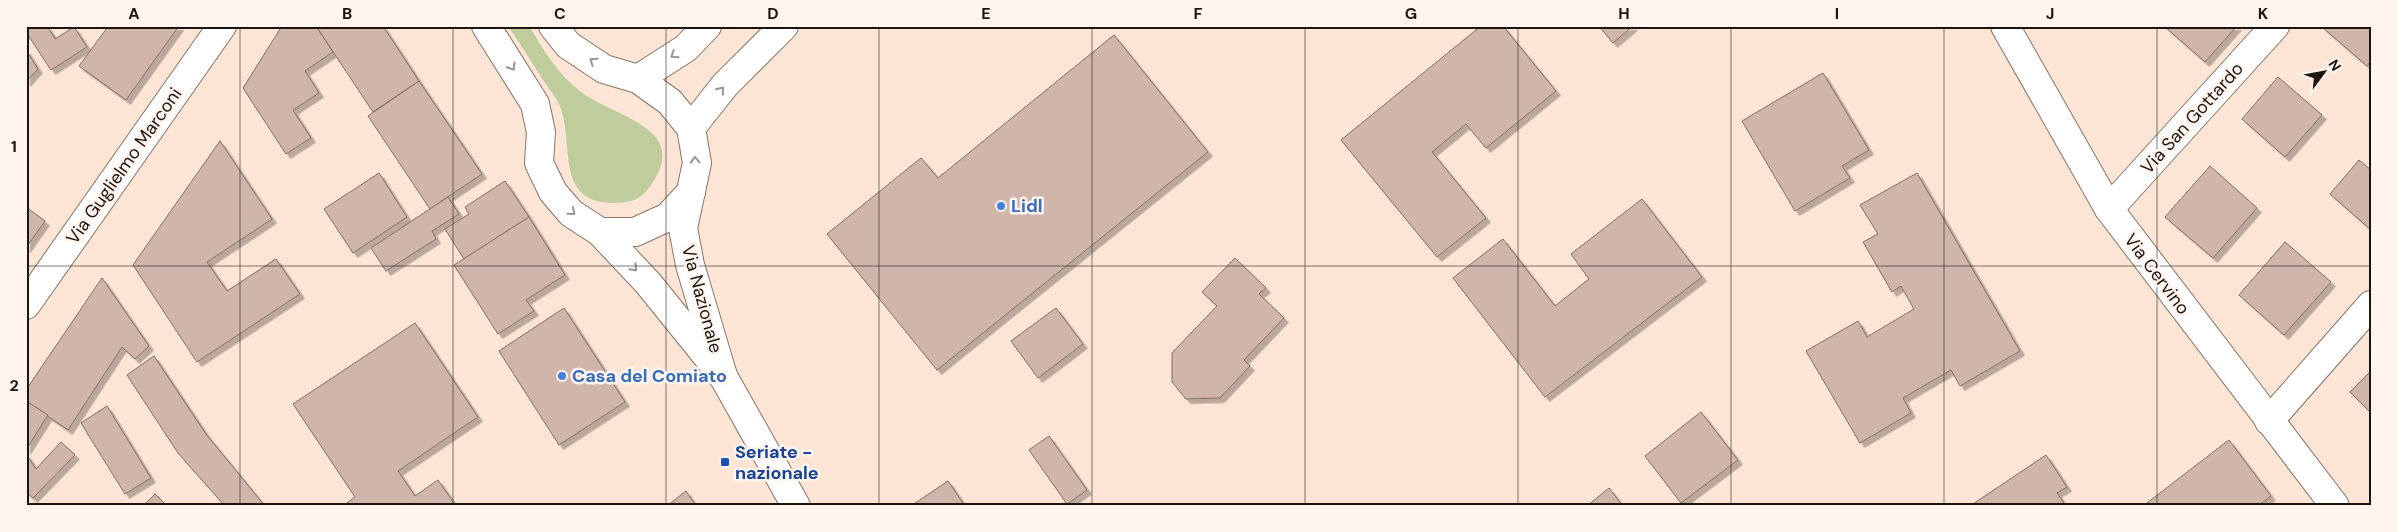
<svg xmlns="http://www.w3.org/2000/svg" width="2397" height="532" font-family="'DM Sans',sans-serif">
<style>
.green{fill:#bfcc9b}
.building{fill:#cfb5aa;stroke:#846d62;filter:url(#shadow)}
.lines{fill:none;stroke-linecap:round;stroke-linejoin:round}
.minor-casing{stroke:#897566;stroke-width:30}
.secondary-casing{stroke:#897566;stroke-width:30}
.minor{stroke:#fff;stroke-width:28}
.secondary{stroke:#fff;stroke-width:28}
.oneway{stroke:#999593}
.grid{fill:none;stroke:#1c140e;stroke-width:1;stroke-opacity:0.55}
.shop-dot{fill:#3f7fe0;stroke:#fff5ee;stroke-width:2}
.transit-dot{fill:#1a4fb4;stroke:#fff5ee;stroke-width:2}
.labels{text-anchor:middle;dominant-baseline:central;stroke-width:5;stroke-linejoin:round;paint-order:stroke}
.street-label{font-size:18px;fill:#1c140e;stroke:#fff5ee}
.shop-label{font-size:18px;font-weight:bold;fill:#366cbe;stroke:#fff5ee;text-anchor:start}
.transit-label{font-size:18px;font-weight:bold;fill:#164399;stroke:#fff5ee;text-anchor:start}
.neatline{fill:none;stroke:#1c140e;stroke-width:2}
.grid-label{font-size:16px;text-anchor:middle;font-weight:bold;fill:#1c140e}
</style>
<defs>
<filter id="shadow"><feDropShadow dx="4.5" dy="4.5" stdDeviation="0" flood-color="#0004"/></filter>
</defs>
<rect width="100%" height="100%" fill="#fce5d4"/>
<path class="green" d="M508,26H529C544,50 557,74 580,91C614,118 696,128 648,189C640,200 628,203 615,203C555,204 574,147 561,109C558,100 551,91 545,83C533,64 521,45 508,26Z"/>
<g class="building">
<path d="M26,26H47L55,39L74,27L87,47L51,70L26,32Z"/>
<path d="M105,26H179L126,100L79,66L107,28Z"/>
<path d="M282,26H316L333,52L305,71L319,93L293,110L311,138L286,154L243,88Z"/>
<path d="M316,26H383L419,81L373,112Z"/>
<path d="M1481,26H1503L1556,91L1486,148L1466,124L1432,152L1486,218L1437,257L1341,140Z"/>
<path d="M1599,26H1633L1613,43Z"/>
<path d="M2164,26H2237L2205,62Z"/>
<path d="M2371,26V61L2367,66L2322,27Z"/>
<path d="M1114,35L1208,152L937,370L827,234L921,158L938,178Z"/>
<path d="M26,50L38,69L26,82Z"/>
<path d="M1823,73L1869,150L1842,166L1850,178L1795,211L1742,121Z"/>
<path d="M2278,77L2322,115L2285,157L2242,119Z"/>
<path d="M419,81L482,174L430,209L368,116Z"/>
<path d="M220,141L272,219L207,262L227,291L276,259L300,294L197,362L133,265Z"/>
<path d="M2359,160L2371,170V230L2330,194Z"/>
<path d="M2210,166L2257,208L2213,258L2165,217Z"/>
<path d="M379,173L407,217L353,253L324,209Z"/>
<path d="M1917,173L2020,351L1960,386L1951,370L1903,398L1911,413L1860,443L1806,351L1858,321L1867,337L1914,309L1901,286L1892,292L1863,242L1878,234L1860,205Z"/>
<path d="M505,181L529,217L464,259L445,229L469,214L465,207Z"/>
<path d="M448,197L459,214L432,231L436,239L386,271L371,248Z"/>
<path d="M1642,199L1702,277L1545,397L1453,278L1503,239L1555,306L1589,279L1571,254Z"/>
<path d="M26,207L45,221L26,248Z"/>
<path d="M529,217L565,275L526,300L534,311L498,334L454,265Z"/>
<path d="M2285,242L2331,282L2284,335L2239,295Z"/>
<path d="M1235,258L1266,288L1259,294L1284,318L1244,360L1250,366L1220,398L1186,399L1172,382V353L1217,306L1202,292Z"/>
<path d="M102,278L149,346L135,359L122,347L68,430L26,401V390Z"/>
<path d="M564,308L625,402L559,445L499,351Z"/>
<path d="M1056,308L1083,344L1038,378L1011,341Z"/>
<path d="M415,323L478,417L398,471L415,496L438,480L456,506H343L355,497L293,404Z"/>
<path d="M154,356L206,434L265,506H225L178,453L127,375Z"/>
<path d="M2371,371V413L2350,392Z"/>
<path d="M26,401L48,415L26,450Z"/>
<path d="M107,406L151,478L125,494L81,423Z"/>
<path d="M1701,412L1738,460L1681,503L1645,456Z"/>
<path d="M1049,436L1087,490L1067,504L1029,450Z"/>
<path d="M2229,440L2271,496L2258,506H2143Z"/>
<path d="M61,442L75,455L33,498L26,492V454L36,469Z"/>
<path d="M2046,455L2067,487L2057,493L2066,506H1970Z"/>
<path d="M948,481L965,506H911Z"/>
<path d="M1609,488L1623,506H1587Z"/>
<path d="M686,491L696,506H667Z"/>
<path d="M155,494L167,506H143Z"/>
</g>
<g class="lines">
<defs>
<g id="minor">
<path d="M2005,26L2109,209L2335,506"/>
<path d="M638,79L686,48L707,26"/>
<path d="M691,128L725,85L784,26"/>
<path d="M2109,209L2275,26"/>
<path d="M2269,421L2371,305"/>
</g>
<g id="secondary">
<path d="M486,26L535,104L541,132L539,163L553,192L571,213L600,232H635L668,217L691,192"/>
<path d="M553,26L568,45L604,69L638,79L670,102L691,128L697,163L683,228L690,265L723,376"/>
<path d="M600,232L648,283L723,376L796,506"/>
<path d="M26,305L222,26"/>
</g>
</defs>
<use href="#minor" class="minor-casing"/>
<use href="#secondary" class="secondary-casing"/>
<use href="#minor" class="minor"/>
<use href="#secondary" class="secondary"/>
</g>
<defs><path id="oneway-chevron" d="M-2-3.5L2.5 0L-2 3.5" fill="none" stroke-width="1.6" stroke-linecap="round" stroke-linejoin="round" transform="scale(1.25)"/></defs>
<g class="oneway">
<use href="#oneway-chevron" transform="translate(674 55) rotate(147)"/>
<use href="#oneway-chevron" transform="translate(593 61) rotate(-146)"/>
<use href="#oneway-chevron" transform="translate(512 67) rotate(58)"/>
<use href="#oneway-chevron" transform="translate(721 90) rotate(-51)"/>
<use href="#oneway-chevron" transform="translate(695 160) rotate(-92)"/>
<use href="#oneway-chevron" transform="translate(572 212) rotate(41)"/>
<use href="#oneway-chevron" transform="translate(634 268) rotate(47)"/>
</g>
<path class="grid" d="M240,26V506M453,26V506M666,26V506M879,26V506M1092,26V506M1305,26V506M1518,26V506M1731,26V506M1944,26V506M2157,26V506M26,266H2371"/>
<g class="shop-dot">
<circle cx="1001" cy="206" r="5"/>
<circle cx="562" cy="376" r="5"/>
</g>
<rect class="transit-dot" x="720" y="457" width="10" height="10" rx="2.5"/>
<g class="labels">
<g class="street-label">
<text transform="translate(2192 118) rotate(-48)">Via San Gottardo</text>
<text transform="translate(124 166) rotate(-55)">Via Guglielmo Marconi</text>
<text transform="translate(2157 274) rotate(53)">Via Cervino</text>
<text transform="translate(702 299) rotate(75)">Via Nazionale</text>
</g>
<g class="shop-label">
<text x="1011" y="206">Lidl</text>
<text x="572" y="376">Casa del Comiato</text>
</g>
<g class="transit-label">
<text x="735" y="452">Seriate -<tspan x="735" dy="21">nazionale</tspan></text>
</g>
</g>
<rect width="2397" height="532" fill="none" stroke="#fff5ee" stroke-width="55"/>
<g transform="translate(2324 72) rotate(58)" stroke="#fff5ee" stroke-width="4" paint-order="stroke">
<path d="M0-4L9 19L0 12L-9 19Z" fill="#1c140e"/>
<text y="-8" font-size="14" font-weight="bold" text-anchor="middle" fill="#1c140e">N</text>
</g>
<rect x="28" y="28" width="2342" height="476" class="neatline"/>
<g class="grid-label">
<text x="134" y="19">A</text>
<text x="347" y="19">B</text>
<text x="560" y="19">C</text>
<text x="773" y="19">D</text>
<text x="986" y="19">E</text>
<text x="1198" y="19">F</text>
<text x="1411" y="19">G</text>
<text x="1624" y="19">H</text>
<text x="1837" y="19">I</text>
<text x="2050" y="19">J</text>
<text x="2263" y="19">K</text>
<text x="14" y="152">1</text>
<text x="14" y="391">2</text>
</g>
</svg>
